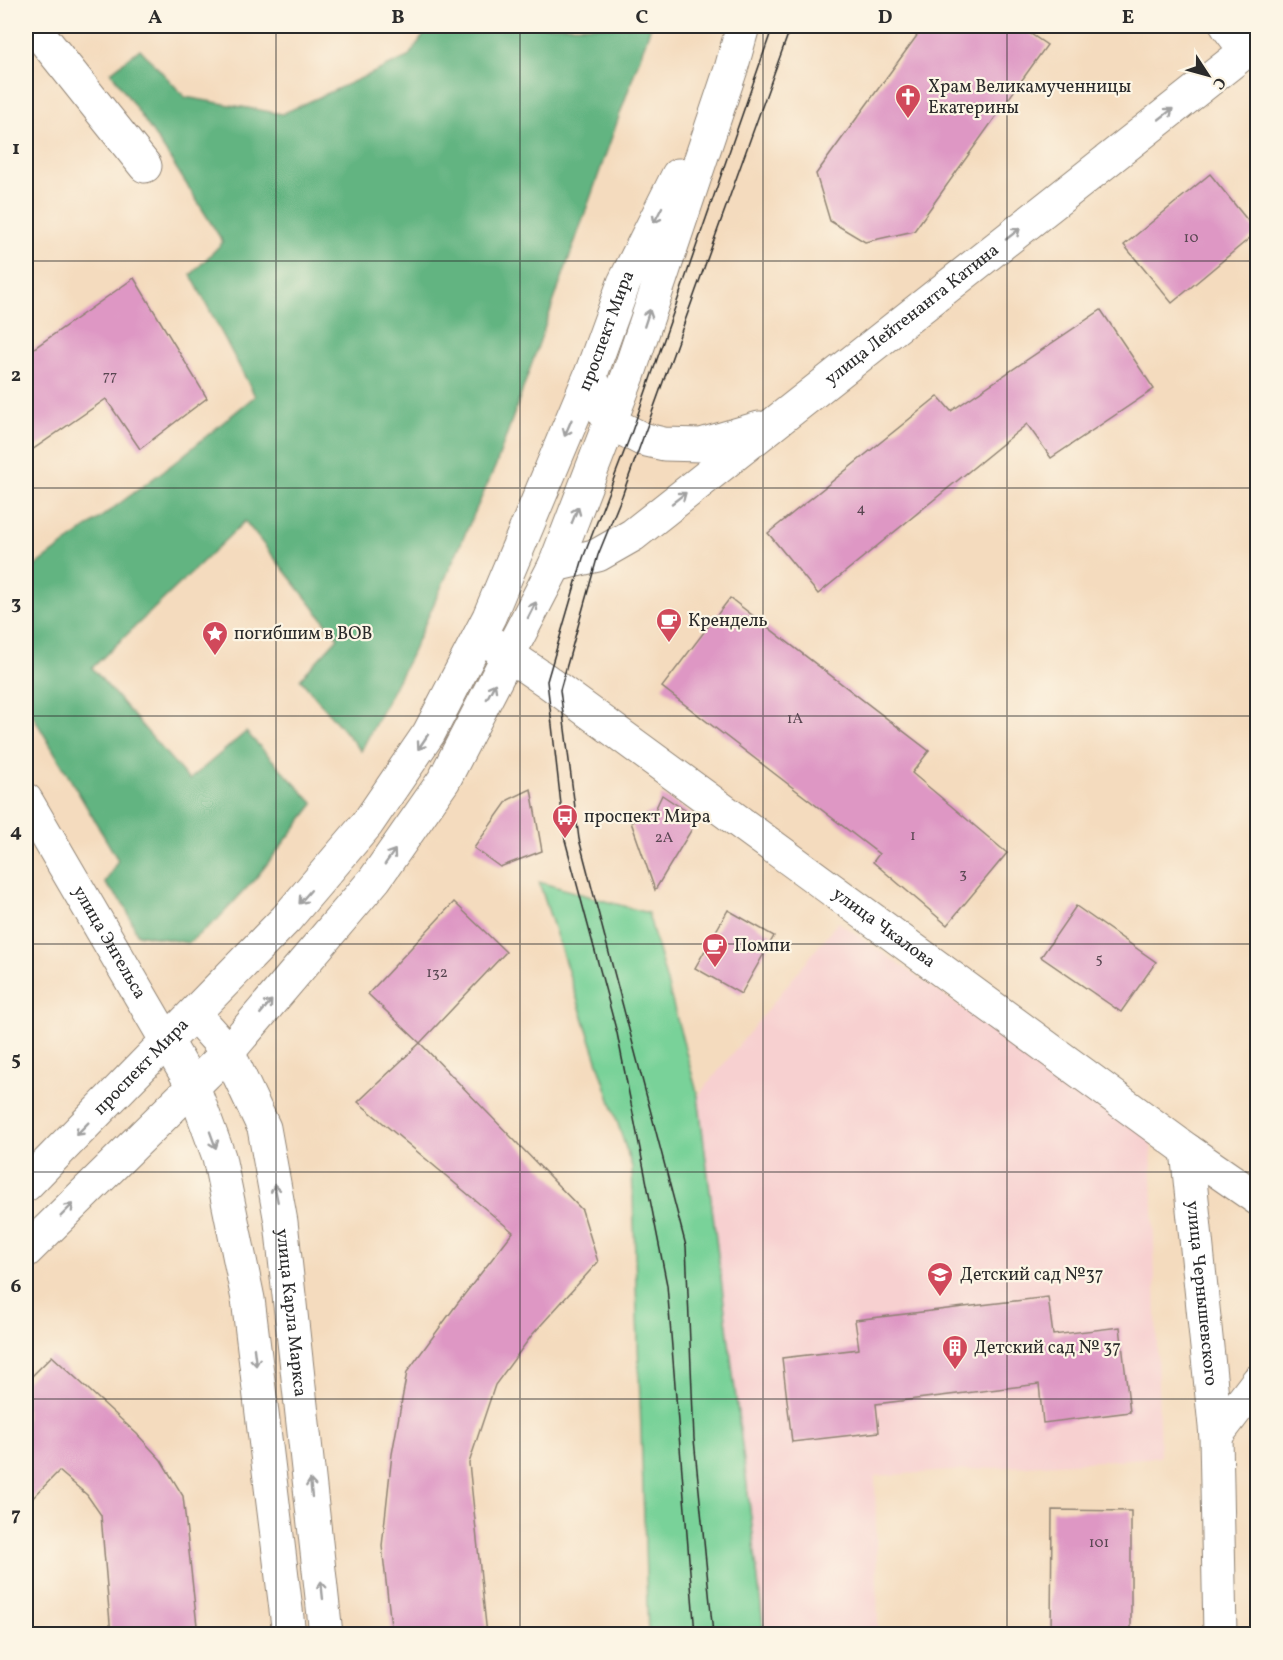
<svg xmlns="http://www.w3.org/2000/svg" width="1283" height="1660" font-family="Vollkorn,serif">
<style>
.built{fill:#f7d0d0}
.green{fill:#79d299;stroke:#527e62;stroke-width:1.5}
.forest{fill:#62b481;stroke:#467056;stroke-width:1.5}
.building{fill:#de97c4}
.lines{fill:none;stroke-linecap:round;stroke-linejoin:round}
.minor-casing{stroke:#908374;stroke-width:35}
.tertiary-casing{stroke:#908374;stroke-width:35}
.secondary-casing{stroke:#908374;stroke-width:35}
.minor{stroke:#fff;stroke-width:33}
.tertiary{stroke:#fff;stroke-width:33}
.secondary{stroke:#fff;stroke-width:33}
.tram{stroke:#2b2b2b;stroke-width:1.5}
.oneway{stroke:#a0a0a0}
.grid{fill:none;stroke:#2b2b2b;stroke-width:1.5;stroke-opacity:0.55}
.labels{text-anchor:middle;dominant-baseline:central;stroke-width:4.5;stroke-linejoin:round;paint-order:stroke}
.number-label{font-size:15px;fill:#584651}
.poi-label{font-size:18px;fill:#2b2b2b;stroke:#fcf5e5;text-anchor:start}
.street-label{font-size:18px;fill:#2b2b2b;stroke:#fcf5e5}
.neatline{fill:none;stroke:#2b2b2b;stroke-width:2}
.grid-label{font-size:20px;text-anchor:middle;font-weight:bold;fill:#2b2b2b}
</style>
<rect width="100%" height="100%" fill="#fcf5e5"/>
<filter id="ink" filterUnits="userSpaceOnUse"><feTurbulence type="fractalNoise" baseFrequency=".0167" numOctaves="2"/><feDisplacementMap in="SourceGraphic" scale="12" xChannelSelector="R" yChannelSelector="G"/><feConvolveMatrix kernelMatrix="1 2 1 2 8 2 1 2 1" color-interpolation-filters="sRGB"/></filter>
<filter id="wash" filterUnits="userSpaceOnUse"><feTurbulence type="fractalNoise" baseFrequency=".008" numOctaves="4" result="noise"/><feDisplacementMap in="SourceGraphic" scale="24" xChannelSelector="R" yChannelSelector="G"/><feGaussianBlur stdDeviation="1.35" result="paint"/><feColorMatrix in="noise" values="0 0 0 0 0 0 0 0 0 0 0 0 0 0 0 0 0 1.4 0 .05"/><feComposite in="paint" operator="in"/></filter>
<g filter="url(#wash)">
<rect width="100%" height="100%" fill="#f4dbbe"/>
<path class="built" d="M838,922L1151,1138L1160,1457L875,1476L878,1634H764L751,1517L698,1096Z"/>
<path class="green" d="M539,882L648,913L698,1096L751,1517L764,1634H648L632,1167Z"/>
<path class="forest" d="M430,26H651L496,465L410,657L361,751L300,679L338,638L245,521L92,668L189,780L246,732L314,804L256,878L217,920L188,943L137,934L125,906L105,883L118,860L26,704V573L174,463L255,396L191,275L223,242L168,155L111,72L140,49L185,97L282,114L408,57Z"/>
<g id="blocks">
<g class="building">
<path d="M924,26H1019L1047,45L914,231L865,242L830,221L816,174Z"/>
<path d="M1210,174L1257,232L1172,303L1124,245Z"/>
<path d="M134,278L207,398L140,449L106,399L26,454V354Z"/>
<path d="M1101,310L1154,389L1051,458L1027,424L818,594L768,533L938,396L951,411Z"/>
<path d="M730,598L929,751L912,773L1007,853L947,925L873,862L879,854L662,687Z"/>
<path d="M531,789L542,851L500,867L474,848L508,800Z"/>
<path d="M662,795L698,819L655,890L631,822L655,810Z"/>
<path d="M454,902L506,952L420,1043L368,994Z"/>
<path d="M1076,906L1156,962L1121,1012L1041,957Z"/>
<path d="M728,910L774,936L741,994L695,968Z"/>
<path d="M420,1043L582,1210L598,1262L532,1335L495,1385L469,1463L487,1635H392L382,1546L392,1454L407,1372L457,1304L513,1232L358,1102Z"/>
<path d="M1048,1297L1053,1335L1120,1327L1130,1412L1043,1423L1039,1384L876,1404L879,1432L792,1442L782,1358L859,1349L855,1320Z"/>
<path d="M52,1356L137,1434L161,1460L183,1496L198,1635H111L101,1515L87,1495L59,1471L26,1505V1382Z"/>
<path d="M1052,1510L1131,1511V1635H1051Z"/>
</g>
</g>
</g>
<g filter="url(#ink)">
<use href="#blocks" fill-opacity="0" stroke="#908374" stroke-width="1.5"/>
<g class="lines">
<defs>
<g id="minor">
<path d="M33,26L145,166"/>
<path d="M1216,1436L1258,1381"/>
</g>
<g id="tertiary">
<path d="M1227,26L1246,51"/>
<path d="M591,374L598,402L611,423L642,439L664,444L701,445L759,428"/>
<path id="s1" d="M555,565L598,555L633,535L1246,51L1258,46"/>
<path id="s2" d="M484,638L547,681L1187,1150L1258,1199"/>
<path id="s3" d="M26,800L193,1086"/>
<path id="s4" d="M1187,1150L1216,1436L1220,1634"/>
</g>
<g id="secondary">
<path id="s5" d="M194,1014L228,1052L264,1128L281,1222L326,1634"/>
<path d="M193,1086L219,1157L248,1299L289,1634"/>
<path id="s6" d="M26,1185L286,919L367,824L429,733L489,617L591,374L624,283L678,175"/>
<path d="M26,1251L228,1052L375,879L444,780L555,565L629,373L731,69L743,26"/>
</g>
</defs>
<use href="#minor" class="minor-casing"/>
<use href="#tertiary" class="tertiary-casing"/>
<use href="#secondary" class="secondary-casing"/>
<use href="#minor" class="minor"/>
<use href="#tertiary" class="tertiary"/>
<use href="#secondary" class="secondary"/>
<g class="tram">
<path d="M695,1634L667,1285L617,1033L565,840L547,681L583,558L631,434L773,26"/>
<path d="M713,1634L694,1439L686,1246L579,839L560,690L598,555L622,496L791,26"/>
</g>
</g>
<defs><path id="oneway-shaft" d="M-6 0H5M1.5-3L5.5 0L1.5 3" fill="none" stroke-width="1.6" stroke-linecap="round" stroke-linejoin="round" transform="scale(1.5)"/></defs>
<g class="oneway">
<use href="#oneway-shaft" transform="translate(1166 114) rotate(-38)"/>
<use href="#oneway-shaft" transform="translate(658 215) rotate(117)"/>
<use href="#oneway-shaft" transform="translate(1013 234) rotate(-38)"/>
<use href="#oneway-shaft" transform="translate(647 318) rotate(-72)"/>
<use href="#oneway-shaft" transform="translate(568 428) rotate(113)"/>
<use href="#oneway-shaft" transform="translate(679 498) rotate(-38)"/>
<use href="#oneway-shaft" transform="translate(575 515) rotate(-68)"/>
<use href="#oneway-shaft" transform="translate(532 610) rotate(-63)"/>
<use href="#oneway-shaft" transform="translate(491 691) rotate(-62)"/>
<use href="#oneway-shaft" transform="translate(423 742) rotate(124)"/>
<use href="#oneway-shaft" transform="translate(390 857) rotate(-55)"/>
<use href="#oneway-shaft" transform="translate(305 897) rotate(131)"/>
<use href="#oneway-shaft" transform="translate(266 1007) rotate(-50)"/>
<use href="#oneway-shaft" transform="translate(82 1129) rotate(135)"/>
<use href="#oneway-shaft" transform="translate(213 1140) rotate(70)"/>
<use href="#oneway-shaft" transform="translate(276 1193) rotate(-101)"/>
<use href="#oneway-shaft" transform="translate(67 1210) rotate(-45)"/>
<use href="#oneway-shaft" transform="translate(255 1357) rotate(83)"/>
<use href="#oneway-shaft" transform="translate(311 1488) rotate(-96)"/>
<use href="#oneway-shaft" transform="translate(322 1590) rotate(-96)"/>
</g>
</g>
<path class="grid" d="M276,26V1634M520,26V1634M763,26V1634M1007,26V1634M26,261H1258M26,488H1258M26,716H1258M26,944H1258M26,1172H1258M26,1399H1258"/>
<defs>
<symbol id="church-pin" viewBox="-11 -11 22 30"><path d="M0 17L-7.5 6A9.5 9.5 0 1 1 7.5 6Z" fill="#d1495b" stroke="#fcf5e5"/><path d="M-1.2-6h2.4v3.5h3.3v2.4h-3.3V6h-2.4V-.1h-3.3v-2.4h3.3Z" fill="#fff"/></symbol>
<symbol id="cafe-pin" viewBox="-11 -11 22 30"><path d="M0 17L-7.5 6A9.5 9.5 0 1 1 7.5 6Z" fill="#d1495b" stroke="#fcf5e5"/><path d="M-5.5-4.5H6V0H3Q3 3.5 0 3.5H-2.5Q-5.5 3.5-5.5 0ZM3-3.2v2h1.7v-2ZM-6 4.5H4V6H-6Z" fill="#fff"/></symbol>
<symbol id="sight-pin" viewBox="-11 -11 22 30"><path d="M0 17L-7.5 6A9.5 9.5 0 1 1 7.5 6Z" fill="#d1495b" stroke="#fcf5e5"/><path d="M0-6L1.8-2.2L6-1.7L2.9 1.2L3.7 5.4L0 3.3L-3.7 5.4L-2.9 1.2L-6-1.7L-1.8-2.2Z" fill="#fff"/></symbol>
<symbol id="bus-pin" viewBox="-11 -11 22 30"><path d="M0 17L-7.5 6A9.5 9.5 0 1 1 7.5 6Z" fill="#d1495b" stroke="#fcf5e5"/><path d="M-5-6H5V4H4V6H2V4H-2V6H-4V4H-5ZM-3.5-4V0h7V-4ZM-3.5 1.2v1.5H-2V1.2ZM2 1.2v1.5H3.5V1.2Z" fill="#fff"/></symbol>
<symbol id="school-pin" viewBox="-11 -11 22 30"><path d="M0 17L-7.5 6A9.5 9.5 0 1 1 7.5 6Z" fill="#d1495b" stroke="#fcf5e5"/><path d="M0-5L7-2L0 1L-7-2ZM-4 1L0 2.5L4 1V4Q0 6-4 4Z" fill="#fff"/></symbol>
<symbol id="building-pin" viewBox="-11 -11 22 30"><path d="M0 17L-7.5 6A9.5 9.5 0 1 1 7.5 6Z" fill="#d1495b" stroke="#fcf5e5"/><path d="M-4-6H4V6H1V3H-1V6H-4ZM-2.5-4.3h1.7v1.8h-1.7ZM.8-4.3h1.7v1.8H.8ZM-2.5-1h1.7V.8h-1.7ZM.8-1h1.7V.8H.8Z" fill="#fff"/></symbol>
</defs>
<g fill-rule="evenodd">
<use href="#church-pin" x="893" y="82" width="30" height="40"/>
<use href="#cafe-pin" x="654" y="606" width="30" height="40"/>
<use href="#sight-pin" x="200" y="619" width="30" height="40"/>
<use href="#bus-pin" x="550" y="802" width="30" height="40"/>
<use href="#cafe-pin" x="700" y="931" width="30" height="40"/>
<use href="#school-pin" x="925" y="1260" width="30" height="40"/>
<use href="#building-pin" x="940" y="1333" width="30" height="40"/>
</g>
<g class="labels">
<g class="number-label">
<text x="1191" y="238">10</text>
<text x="110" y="376">77</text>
<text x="861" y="509">4</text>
<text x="795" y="719">1А</text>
<text x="913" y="836">1</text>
<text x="664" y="838">2А</text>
<text x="963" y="874">3</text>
<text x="1099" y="959">5</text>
<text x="437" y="973">132</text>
<text x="1099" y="1543">101</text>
</g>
<g class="poi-label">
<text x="928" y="87">Храм Великамученницы<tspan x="928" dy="21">Екатерины</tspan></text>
<text x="688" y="621">Крендель</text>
<text x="234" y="634">погибшим в ВОВ</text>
<text x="584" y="817">проспект Мира</text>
<text x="734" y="946">Помпи</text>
<text x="960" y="1275">Детский сад №37</text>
<text x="974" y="1348">Детский сад № 37</text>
</g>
<g class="street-label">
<text stroke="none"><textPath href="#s1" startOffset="440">улица Лейтенанта Катина</textPath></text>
<text stroke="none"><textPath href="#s6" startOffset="1047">проспект Мира</textPath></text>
<text stroke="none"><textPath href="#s2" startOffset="494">улица Чкалова</textPath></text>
<text stroke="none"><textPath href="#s3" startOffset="165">улица Энгельса</textPath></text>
<text stroke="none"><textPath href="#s6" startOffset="165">проспект Мира</textPath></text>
<text stroke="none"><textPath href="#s4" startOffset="144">улица Чернышевского</textPath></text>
<text stroke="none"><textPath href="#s5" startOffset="322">улица Карла Маркса</textPath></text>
</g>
</g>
<rect width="1283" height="1660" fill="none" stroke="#fcf5e5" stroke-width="66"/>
<g transform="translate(1208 75) rotate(126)" stroke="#fcf5e5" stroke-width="4.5" paint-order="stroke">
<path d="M0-4.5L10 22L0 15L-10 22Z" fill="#2b2b2b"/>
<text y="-9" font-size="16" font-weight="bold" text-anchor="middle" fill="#2b2b2b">С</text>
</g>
<rect x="33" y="33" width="1217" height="1594" class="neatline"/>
<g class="grid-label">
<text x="155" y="23">A</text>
<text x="398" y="23">B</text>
<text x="642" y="23">C</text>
<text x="885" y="23">D</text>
<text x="1128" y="23">E</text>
<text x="16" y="154">1</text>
<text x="16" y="381">2</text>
<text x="16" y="609">3</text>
<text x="16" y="837">4</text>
<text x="16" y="1065">5</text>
<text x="16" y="1292">6</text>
<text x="16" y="1520">7</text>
</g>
</svg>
